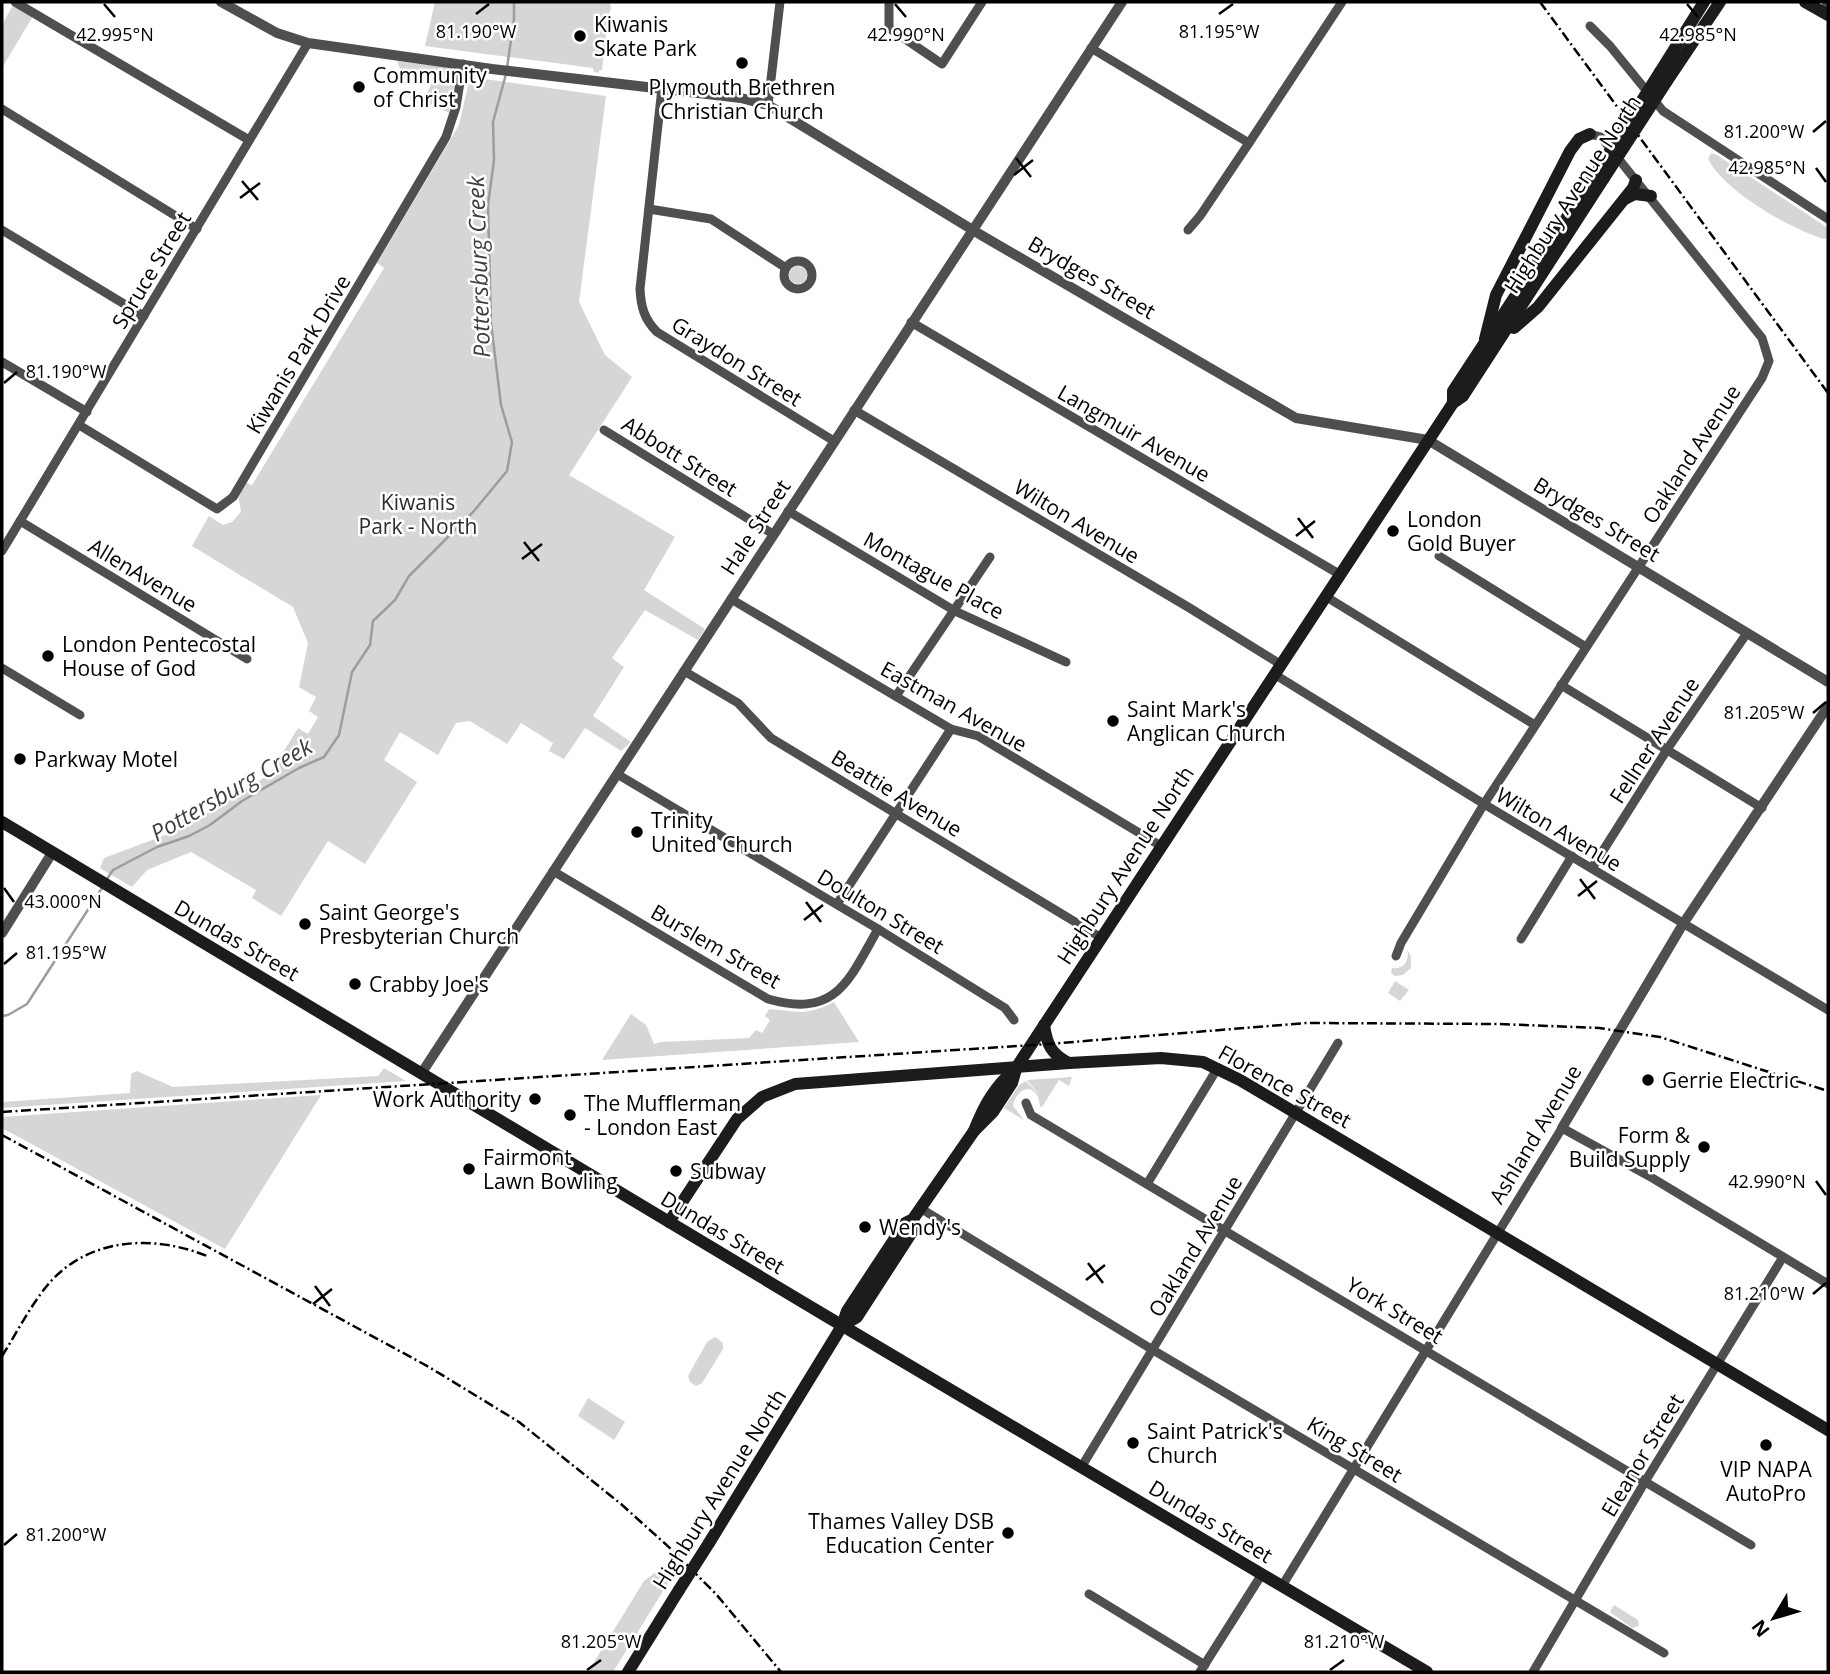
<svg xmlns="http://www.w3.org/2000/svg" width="1830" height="1674" font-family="'Open Sans',sans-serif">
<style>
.green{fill:#d6d6d6}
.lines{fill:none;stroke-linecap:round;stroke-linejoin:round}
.stream{stroke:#9d9d9d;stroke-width:2.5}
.minor{stroke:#4f4f4f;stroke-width:9}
.tertiary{stroke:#4f4f4f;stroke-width:10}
.secondary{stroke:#1c1c1c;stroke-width:12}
.rail{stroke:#000;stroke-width:2.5;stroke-dasharray:10 3.5 2 3.5;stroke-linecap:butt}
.secondary-bridge{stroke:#1c1c1c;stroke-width:12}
.ticks{fill:none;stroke:#000;stroke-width:2.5}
.poi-dot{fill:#000;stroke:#fff;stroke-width:2.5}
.labels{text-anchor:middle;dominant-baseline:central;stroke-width:5;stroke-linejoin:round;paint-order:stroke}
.poi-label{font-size:21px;fill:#000;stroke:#fff;text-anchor:start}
.street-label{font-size:21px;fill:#000;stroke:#fff}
.park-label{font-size:21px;fill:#2d2d2d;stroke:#fff}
.water-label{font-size:23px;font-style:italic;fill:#3e3e3e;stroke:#fff}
.ticks-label{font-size:18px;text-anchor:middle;fill:#000;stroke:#fff;stroke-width:5;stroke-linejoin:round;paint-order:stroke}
</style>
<rect width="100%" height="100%" fill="#fff"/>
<g class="green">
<path d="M435,2H610L611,9L608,17L602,70H599V73L594,72L593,68L425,46Z"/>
<path d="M13,5L33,16L2,68V25Z"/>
<path d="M397,61L451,67L457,72L449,113L423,101L435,76L400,69Z"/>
<path d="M470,77L606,96L579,302L605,355L632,377L569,475L675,537L644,590L705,629L698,640L645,610L612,658L624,667L593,716L631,742L621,751L585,728L564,759L549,751L553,743L521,723L507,744L470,721L456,723L438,755L400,732L384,760L417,782L365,864L328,841L281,916L252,898L256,890L191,852L147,870L132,887L100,868L104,858L179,830L270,774L298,728L308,734L318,717L309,711L316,697L299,687L308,643L293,607L192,546L209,516L223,525L232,522L241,512L238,494L245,482L252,485L384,268L377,263L459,125Z"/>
<path d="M1711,153L1717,155L1828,228V238L1824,239C1789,228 1725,192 1708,159Z"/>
<circle cx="798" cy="275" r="9"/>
<path d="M1407,949L1411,957V968L1403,975L1394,976L1391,972L1392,968C1404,970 1410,960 1407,949Z"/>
<path d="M1395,981L1409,990L1400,1001L1388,993Z"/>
<path d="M834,1002L859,1042L602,1060L631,1014L646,1025L654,1044L661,1042L749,1038L756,1030L762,1033L770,1020L765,1016L769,1009C799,1011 804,1017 834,1002Z"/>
<path d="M384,1068L406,1081L2,1108V1102L130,1093L131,1074L137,1071L173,1087L378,1076Z"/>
<path d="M1072,1077L1069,1086L1059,1080L1042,1107H1040C1039,1083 1017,1084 1013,1106L1024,1120L1004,1108L1019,1085L1026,1081L1040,1096L1027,1080Z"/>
<path d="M321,1095L225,1249L2,1128V1117Z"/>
<path d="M715,1337L723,1343V1349L702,1383L696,1386L690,1382L688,1376L707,1342Z"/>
<path d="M588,1398L625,1422L614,1440L578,1416Z"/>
<path d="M666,1569L673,1575L613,1672H588L644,1581L656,1572Z"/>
<path d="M1614,1605L1638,1620L1639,1626L1632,1628L1610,1612Z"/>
</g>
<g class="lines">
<g class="stream">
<path d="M507,68L514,19V2"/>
<path d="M107,879L113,870L157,847L189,836L210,825L242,801L299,768L324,757L339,735L352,672L370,645L373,621L395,600L409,576L474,511L507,471L512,442L501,405L491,323L488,205L494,160L493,122L506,74"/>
<path d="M2,1016L8,1015L27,1004L102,888"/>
</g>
<g class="minor">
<path d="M15,2L249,140"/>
<path d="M889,2V28L942,64L982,2"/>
<path d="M1823,12L1828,3"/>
<path d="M1590,26L1610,46L1663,111L1828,219"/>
<path d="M1091,48L1249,143L1342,2"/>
<path d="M662,88L640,289C641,307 644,319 657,332L834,441"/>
<path d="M768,105L780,2"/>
<path d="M2,109L197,229"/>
<path d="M649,209L711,219L786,268"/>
<path d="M2,230L144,316"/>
<path d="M1188,230L1200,216L1249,143"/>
<circle cx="798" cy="275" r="14"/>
<path d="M911,322L1339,574"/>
<path d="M2,362L87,412"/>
<path d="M854,410L1188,607L1280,664"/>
<path d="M79,425L217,509L233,497L446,137L456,107L463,64"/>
<path d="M604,430L773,534"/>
<path d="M788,511L955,611L1066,662"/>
<path d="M20,521L247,659"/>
<path d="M2,551L308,43"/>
<path d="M1439,556L1586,647"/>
<path d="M1325,596L1535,725"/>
<path d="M731,599L951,729L978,736L1161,846"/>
<path d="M2,668L80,715"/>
<path d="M684,671L738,703L771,738L1100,937"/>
<path d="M1274,674L1484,804L1828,1010"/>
<path d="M1561,685L1762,808"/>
<path d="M896,696L990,557"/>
<path d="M617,774L878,929L1005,1008L1014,1020"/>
<path d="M1592,868L1668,748L1747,633"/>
<path d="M553,871L768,999C836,1018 848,982 878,929"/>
<path d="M837,904L951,729"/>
<path d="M1521,939L1572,856"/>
<path d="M1396,956L1401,943L1484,804L1762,378L1769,361L1762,338L1601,137L1590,134"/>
<path d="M1026,1103L1031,1115L1751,1545"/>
<path d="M1147,1184L1217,1069"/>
<path d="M920,1208L1153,1350L1664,1653"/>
<path d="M1082,1466L1338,1043"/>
<path d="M1282,1586L1562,1128L1649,1176L1828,1284"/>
<path d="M1089,1594L1205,1665"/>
<path d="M1200,1672L1262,1574"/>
<path d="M1533,1672L1646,1480L1783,1257"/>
</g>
<g class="tertiary">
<path d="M221,2L277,33L308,43L492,69L741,98L768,105L981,235L1296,418L1428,440L1828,682"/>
<path d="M2,933L52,853"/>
<path d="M421,1074L1122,2"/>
<path d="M1562,1128L1683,924L1828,706"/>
</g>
<g class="secondary">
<path d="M1805,2L1828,15"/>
<path d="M1660,72L1704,2"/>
<path d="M1667,81L1720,2"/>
<path d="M1625,199L1635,194L1651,196"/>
<path d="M1514,328L1538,307L1633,188L1636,180"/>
<path d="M1485,339L1496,295L1570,151L1579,139L1590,134"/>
<path d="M1453,403V391L1598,170"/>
<path d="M2,822L826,1316L1427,1672"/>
<path d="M1044,1025C1047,1045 1051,1054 1069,1063"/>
<path d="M974,1131C984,1105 995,1086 1016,1068L1453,403L1463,396L1604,178"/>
<path d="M669,1222L737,1119L762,1097L795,1084L1069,1063L1161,1058L1203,1062L1240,1080L1828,1430"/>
<path d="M842,1326L857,1317L914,1229L913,1219"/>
<path d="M709,1543L842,1326L847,1311L905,1223L913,1219L974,1131L993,1112L1012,1083L1016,1069"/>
<path d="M628,1672L679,1590"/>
</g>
<g class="rail">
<path d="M1540,2L1828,393"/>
<path d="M2,1112L1048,1044L1306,1023L1499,1024L1599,1028L1660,1037L1828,1091"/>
<path d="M2,1135L429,1367L519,1422L621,1504L671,1549L716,1594L781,1672"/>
<path d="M2,1356C18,1331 32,1302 52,1280C93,1237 155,1235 207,1256"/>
</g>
<g class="secondary-bridge">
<path d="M1598,170L1660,72"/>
<path d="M1604,178L1667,81"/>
<path d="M679,1590L709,1543"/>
</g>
</g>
<path class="ticks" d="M104,4L115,17M895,4L906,17M1687,4L1698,17M476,14L489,4M1219,14L1233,4M1813,132L1826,121M1016,158L1031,177M1816,168L1826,182M1014,175L1033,160M242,181L258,200M240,198L260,183M4,383L17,372M1298,518L1313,538M1296,536L1315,521M524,542L539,561M522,559L542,544M1813,713L1826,702M1580,879L1595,899M4,888L14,902M1578,896L1597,881M806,902L821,922M804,920L823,905M4,964L17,953M1816,1181L1826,1195M1088,1263L1103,1283M1086,1280L1105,1265M315,1286L330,1306M1813,1294L1826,1283M313,1304L332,1289M4,1545L17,1534M587,1670L601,1660M1330,1670L1344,1660"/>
<g class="poi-dot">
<circle cx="580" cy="36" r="7"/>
<circle cx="742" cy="63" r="7"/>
<circle cx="359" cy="87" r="7"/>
<circle cx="1393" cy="531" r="7"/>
<circle cx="48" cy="656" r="7"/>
<circle cx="1113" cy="721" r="7"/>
<circle cx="20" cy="759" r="7"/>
<circle cx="637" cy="832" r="7"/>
<circle cx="305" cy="924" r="7"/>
<circle cx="355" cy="984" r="7"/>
<circle cx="1648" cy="1080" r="7"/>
<circle cx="535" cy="1099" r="7"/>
<circle cx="570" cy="1115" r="7"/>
<circle cx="1704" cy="1147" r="7"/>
<circle cx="469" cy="1169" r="7"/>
<circle cx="676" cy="1171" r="7"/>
<circle cx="865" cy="1227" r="7"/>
<circle cx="1133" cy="1443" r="7"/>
<circle cx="1766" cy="1445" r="7"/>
<circle cx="1008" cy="1533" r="7"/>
</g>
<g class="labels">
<g class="poi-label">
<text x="594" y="24">Kiwanis<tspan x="594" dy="24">Skate Park</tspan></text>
<text x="373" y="75">Community<tspan x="373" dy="24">of Christ</tspan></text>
<text x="742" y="87" text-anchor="middle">Plymouth Brethren<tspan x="742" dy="24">Christian Church</tspan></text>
<text x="1407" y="519">London<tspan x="1407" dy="24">Gold Buyer</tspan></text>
<text x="62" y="644">London Pentecostal<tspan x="62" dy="24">House of God</tspan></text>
<text x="1127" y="709">Saint Mark's<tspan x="1127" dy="24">Anglican Church</tspan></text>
<text x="34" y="759">Parkway Motel</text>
<text x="651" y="820">Trinity<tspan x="651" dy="24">United Church</tspan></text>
<text x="319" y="912">Saint George's<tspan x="319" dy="24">Presbyterian Church</tspan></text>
<text x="369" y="984">Crabby Joe's</text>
<text x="1662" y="1080">Gerrie Electric</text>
<text x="521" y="1099" text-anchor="end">Work Authority</text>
<text x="584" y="1103">The Mufflerman<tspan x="584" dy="24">- London East</tspan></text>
<text x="1690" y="1135" text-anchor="end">Form &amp;<tspan x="1690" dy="24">Build Supply</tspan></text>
<text x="483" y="1157">Fairmont<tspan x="483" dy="24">Lawn Bowling</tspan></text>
<text x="690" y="1171">Subway</text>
<text x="879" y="1227">Wendy's</text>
<text x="1147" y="1431">Saint Patrick's<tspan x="1147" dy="24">Church</tspan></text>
<text x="1766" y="1469" text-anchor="middle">VIP NAPA<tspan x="1766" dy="24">AutoPro</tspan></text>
<text x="994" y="1521" text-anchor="end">Thames Valley DSB<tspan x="994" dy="24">Education Center</tspan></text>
</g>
<g class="street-label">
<text transform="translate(1572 194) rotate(-57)">Highbury Avenue North</text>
<text transform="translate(151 270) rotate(-59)">Spruce Street</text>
<text transform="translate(1092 277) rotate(30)">Brydges Street</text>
<text transform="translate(298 354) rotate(-59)">Kiwanis Park Drive</text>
<text transform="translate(737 361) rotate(32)">Graydon Street</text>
<text transform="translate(1134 433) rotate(30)">Langmuir Avenue</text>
<text transform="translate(1691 454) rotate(-57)">Oakland Avenue</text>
<text transform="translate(680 456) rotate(32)">Abbott Street</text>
<text transform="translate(1597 519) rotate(31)">Brydges Street</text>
<text transform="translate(1077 521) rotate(31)">Wilton Avenue</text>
<text transform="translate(755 527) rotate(-57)">Hale Street</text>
<text transform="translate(143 575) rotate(31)">AllenAvenue</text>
<text transform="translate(934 575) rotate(29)">Montague Place</text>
<text transform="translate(954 706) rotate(29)">Eastman Avenue</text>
<text transform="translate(1654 740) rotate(-57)">Fellner Avenue</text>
<text transform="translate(897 793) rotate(31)">Beattie Avenue</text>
<text transform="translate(1559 829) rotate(31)">Wilton Avenue</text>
<text transform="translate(1125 865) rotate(-57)">Highbury Avenue North</text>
<text transform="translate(881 911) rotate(31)">Doulton Street</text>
<text transform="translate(237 940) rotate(30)">Dundas Street</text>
<text transform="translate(716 946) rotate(30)">Burslem Street</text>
<text transform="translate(1285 1086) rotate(29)">Florence Street</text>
<text transform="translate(1535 1134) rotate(-59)">Ashland Avenue</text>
<text transform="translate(723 1232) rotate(31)">Dundas Street</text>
<text transform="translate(1195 1246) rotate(-59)">Oakland Avenue</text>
<text transform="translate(1395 1310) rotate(31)">York Street</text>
<text transform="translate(1355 1449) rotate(31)">King Street</text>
<text transform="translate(1642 1455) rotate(-59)">Eleanor Street</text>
<text transform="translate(719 1489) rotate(-58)">Highbury Avenue North</text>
<text transform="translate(1211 1521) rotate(31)">Dundas Street</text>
</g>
<g class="park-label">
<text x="418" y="502">Kiwanis<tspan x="418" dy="24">Park - North</tspan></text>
</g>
<g class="water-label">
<text transform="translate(478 267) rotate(-92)">Pottersburg Creek</text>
<text transform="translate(231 789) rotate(-30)">Pottersburg Creek</text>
</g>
</g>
<g class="ticks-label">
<text x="476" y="38">81.190°W</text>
<text x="1219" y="38">81.195°W</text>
<text x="115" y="41">42.995°N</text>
<text x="906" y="41">42.990°N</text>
<text x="1698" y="41">42.985°N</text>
<text x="1764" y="138">81.200°W</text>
<text x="1767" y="174">42.985°N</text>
<text x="66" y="378">81.190°W</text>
<text x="1764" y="719">81.205°W</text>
<text x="63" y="908">43.000°N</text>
<text x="66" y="959">81.195°W</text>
<text x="1767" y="1188">42.990°N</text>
<text x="1764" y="1300">81.210°W</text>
<text x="66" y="1541">81.200°W</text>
<text x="601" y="1648">81.205°W</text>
<text x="1344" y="1648">81.210°W</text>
</g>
<rect width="1830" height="1674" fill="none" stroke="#000000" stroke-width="7"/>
<g transform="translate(1774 1618) rotate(232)" stroke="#ffffff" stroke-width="5" paint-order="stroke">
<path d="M0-5L12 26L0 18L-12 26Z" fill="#000000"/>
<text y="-10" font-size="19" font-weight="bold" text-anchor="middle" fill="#000000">N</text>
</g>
</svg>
